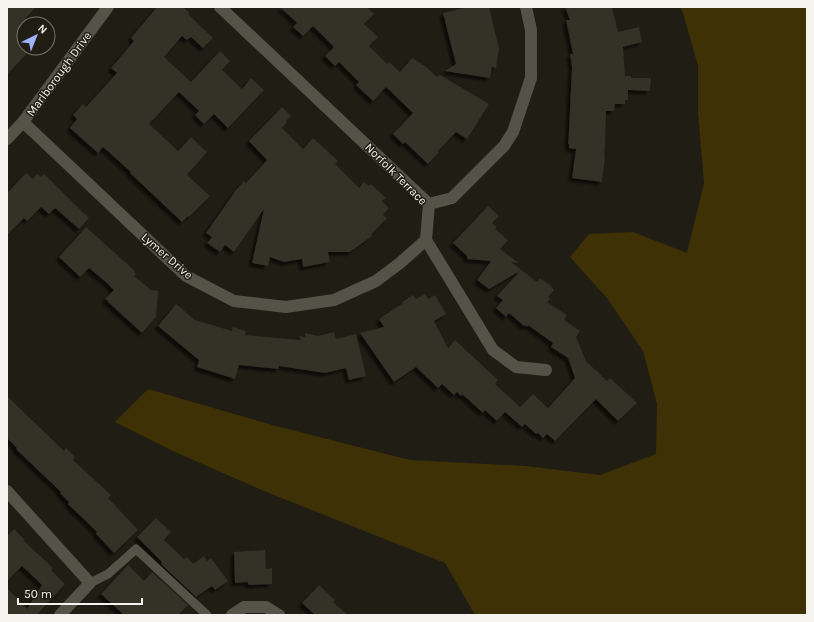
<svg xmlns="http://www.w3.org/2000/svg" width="814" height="622" font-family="Karla,sans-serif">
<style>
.green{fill:#3d3105}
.building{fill:#333027;filter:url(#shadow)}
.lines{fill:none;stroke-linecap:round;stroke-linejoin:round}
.service{stroke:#555248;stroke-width:9}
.minor{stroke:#555248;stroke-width:12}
.tertiary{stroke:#555248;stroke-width:12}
.labels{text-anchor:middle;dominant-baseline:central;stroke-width:3;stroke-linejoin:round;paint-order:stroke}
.street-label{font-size:12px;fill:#f5f3ed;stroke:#201d14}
</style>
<defs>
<filter id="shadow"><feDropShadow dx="-3.5" dy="3.5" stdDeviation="1" flood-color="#0009"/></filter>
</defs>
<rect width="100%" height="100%" fill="#201d14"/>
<path class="green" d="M680,7H807V615H475L445,563L264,491L175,452L115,422L148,389L276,426L410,460L526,466L600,475L656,454L657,404L643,351L607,298L570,257L589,234L633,232L687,253L704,183L698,113V66L683,13Z"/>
<g class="building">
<path d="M7,7H36L25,19L31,24H24V48H32L7,75Z"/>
<path d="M157,7H183L190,13L188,14L213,38L203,48L191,37L187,40L182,36L164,57L191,82L220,51L230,61L222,70L242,89L251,78L264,90L228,128L214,114L204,124L195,115L199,111L179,92L149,124L178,151L191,137L207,152L187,175L210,196L189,217L188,216L182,222L130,173L131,172L103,147L98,153L70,128L77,119L73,115L83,104L86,107L117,73L111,68L134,41L131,38Z"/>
<path d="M280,7H367L374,14L364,24L378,37L369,46L387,64L389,62L400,72L412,58L425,66L437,77L440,75L489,104L467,139L456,132L438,151L439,152L428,164L405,142L403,144L393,134L413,113L386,87L373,101L356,85L359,82L339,62L335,66L325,56L334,47L313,26L303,36L293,27L297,23Z"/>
<path d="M468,7H489L499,49L496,68L492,67L490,78L445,71L456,64L443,13Z"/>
<path d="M565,7H612L618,32L639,27L642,42L623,47L625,76H631V78H651L650,91L628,90V100H625V104H615L614,111H606L605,144L604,156L605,157L602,182L572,178L576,149L569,148V144H568L569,131L572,67L570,54H573L566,20H570Z"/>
<path d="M282,107L291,116L286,121L287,122L282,128L303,149L313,138L338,161L335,164L359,188L364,182L369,186L371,184L386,198L382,201L389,208L383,215L387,218L371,235L372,236L350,252H328L330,262L303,267L302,259L284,262L270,257L268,266L252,263L264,209L234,252L225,245L220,252L207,243L212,237L206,233L236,190L244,181L246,183L267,160L249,141Z"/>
<path d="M26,173L33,179L37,174L41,177L44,174L89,218L79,229L55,208L49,214L41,207L27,221L24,218L7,235V193Z"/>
<path d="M488,206L499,216L492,223L497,227L495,229L508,240L500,249L519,263L511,262L537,282L540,278L550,285L554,290L548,297L550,299L547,302L567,315L564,320L580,331L576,337L586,361L607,381L610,378L637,403L618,421L596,399L555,441L547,434L543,438L538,433L536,434L525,424L522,427L520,425L505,412L497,421L485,410L483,413L462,394L461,396L457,392L454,395L442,384L438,388L416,367L394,382L360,333L384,327L379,319L403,303L402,302L413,295L416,299L425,294L428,299L435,295L446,314L434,321L448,348L455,340L498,380L495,384L520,407L533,394L548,408L575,378L568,358L551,347L553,343L528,325L527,327L525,325L524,326L509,313L506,317L496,308L503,300L497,296L520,271L489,289L477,280L491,261L467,259V256L453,243Z"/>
<path d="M86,227L135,271L134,272L136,274L134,276L151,290L158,291L156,317L142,333L107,301H108L105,299L114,290L107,283L89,268L80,277L59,257Z"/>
<path d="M176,304L195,320L232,331L233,327L246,331L245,335L300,340V336L305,337V333L318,336L334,332L336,339L356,334L366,376L349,380L346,368L325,373L279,366V369L239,365L235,379L197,367L199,360L158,326Z"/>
<path d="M7,396L64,451L66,448L75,457L73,460L111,495L108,498L138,530L114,553L96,534L97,532L68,504L69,502L60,493L61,492L16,449L17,448L7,438Z"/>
<path d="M156,518L171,532L164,540L184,559L187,557L193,564L204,556L207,561L211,558L228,581L215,590L212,586L196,597L161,564L162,562L137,537Z"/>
<path d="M14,529L25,540L24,541L53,568L51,570L65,584L37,615H7V588L27,609L42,585L22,566L7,581V536Z"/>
<path d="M265,550L266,569L272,568V584L249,585L247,582L235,583L234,552Z"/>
<path d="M128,565L144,581L152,572L188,605L178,615H124L101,594Z"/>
<path d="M319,585L335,600L333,602L348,615H315L302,603Z"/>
</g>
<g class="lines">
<path class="service" d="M90,583L108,574L136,549L207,615"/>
<g class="minor">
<path d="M220,7L429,204"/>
<path d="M23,122L186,276L234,301L286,307L334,300L376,281L400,263L426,240"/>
<path d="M429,204L452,198L504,146L513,132L531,78V30L526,7"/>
<path d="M429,204L426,240L493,350L516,367L546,370"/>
<path d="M7,491L90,583L60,615"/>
<path d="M232,615L244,607H266L279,615"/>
</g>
<path class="tertiary" d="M7,139L23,122L108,7"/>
</g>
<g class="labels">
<g class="street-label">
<text transform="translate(59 74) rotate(-54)">Marlborough Drive</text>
<text transform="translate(396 174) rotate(45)">Norfolk Terrace</text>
<text transform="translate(167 256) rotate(41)">Lymer Drive</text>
</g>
</g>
<rect width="814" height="622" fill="none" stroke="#f5f3ed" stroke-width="16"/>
<g transform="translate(36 36) rotate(43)"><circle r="19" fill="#201d14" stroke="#75736b"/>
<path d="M0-3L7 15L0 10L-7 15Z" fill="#a0b3fd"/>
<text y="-6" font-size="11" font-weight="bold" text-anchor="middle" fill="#f5f3ed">N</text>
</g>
<path d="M18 598v6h124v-6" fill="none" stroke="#f5f3ed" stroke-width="2"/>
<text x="24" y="598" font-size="12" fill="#f5f3ed" stroke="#201d14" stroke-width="3" paint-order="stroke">50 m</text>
</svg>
